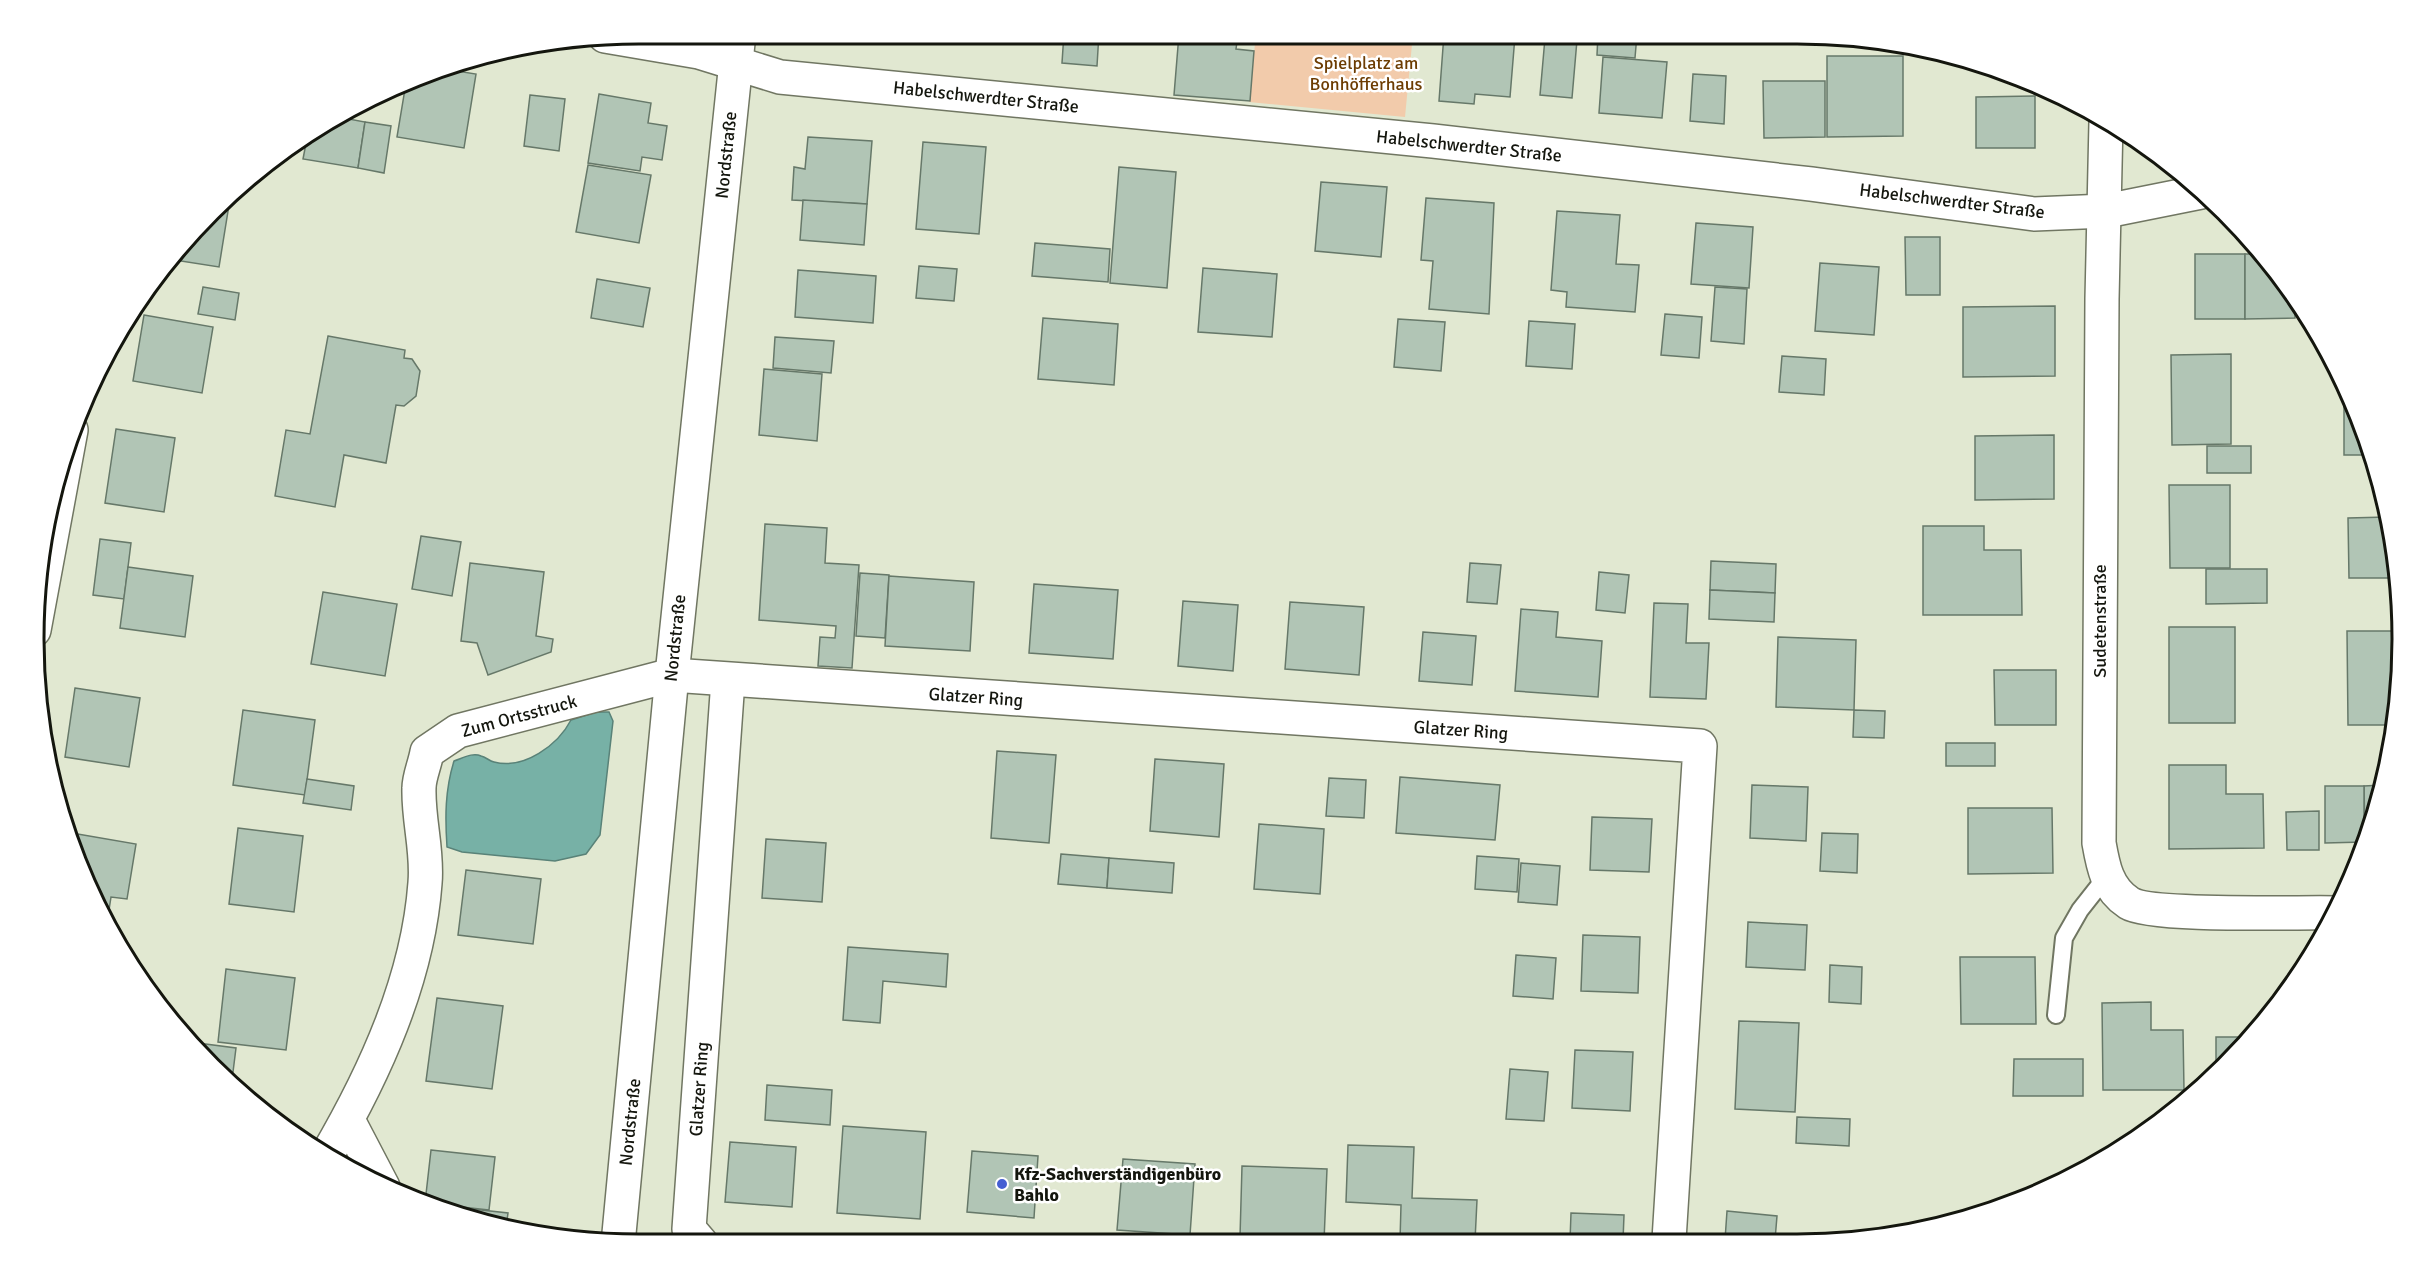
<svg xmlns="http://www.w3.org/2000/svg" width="2435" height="1278" font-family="Signika,sans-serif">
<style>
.green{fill:#f2cbab}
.water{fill:#77b1a6;stroke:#598278;stroke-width:1.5}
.building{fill:#b1c5b5;stroke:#667869;stroke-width:1.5}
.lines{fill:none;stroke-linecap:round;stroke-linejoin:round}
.service-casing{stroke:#707662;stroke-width:20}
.minor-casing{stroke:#707662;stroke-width:36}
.tertiary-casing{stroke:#707662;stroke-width:36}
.service{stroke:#fff;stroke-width:16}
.minor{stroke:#fff;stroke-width:33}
.tertiary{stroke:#fff;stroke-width:33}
.poi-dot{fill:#455ed2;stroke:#fff;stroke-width:2}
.labels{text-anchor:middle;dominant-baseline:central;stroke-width:5;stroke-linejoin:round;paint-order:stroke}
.park-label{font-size:18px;fill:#6c3c02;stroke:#fff}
.street-label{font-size:18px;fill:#14160e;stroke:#fff}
.poi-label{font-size:18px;font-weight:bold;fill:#14160e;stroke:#fff;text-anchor:start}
.rim{fill:none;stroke:#14160e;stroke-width:3}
</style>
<rect width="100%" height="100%" fill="#e1e8d1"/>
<path class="green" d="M1256,34H1413L1405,117L1249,102Z"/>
<path class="water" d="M596,712H609L613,721L600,835L586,854L555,861L462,852L447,847C445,817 445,790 454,761C463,758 473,752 481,756C486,757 489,761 494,762C524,770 558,745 571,720Z"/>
<g class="building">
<path d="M1064,33H1099L1097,66L1062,63Z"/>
<path d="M1179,34H1238L1236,49L1254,51L1250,101L1174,95Z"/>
<path d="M1444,34L1515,36L1510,97L1475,94L1474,104L1439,101Z"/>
<path d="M1598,34H1637L1635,58L1597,55Z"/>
<path d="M1545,38L1577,40L1572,98L1540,95Z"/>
<path d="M1827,56H1903V136L1827,137Z"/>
<path d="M1603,57L1667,62L1662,118L1599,113Z"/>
<path d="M438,68L476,74L464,148L397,137L406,83Z"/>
<path d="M1693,74L1726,76L1724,124L1690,121Z"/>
<path d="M1763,81H1825V137L1764,138Z"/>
<path d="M599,94L651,103L648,123L667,126L662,160L642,157L640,171L588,163Z"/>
<path d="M530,95L565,99L559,151L524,146Z"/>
<path d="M2035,96V148H1976V97Z"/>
<path d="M333,116L365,122L358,168L303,159L308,133Z"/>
<path d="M365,122L391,126L384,173L358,168Z"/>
<path d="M808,137L872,141L867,204L792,200L794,167L805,169Z"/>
<path d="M923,142L986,147L979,234L916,229Z"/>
<path d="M272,157L270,170L259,168L270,158Z"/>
<path d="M588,165L651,175L639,243L576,232Z"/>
<path d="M1119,167L1176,172L1167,288L1110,283Z"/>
<path d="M1321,182L1387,187L1381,257L1315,251Z"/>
<path d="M1426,198L1494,203L1489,314L1429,309L1433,261L1421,260Z"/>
<path d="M803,200L867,204L864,245L800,240Z"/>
<path d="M221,204L229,205L219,267L168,259L184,239Z"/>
<path d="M1557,211L1620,215L1616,264L1639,265L1635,312L1566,307L1567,292L1551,290Z"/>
<path d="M1696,223L1753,227L1749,288L1691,284Z"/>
<path d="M1905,237H1940V295H1906Z"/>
<path d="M1035,243L1110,249L1108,282L1032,276Z"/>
<rect x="2195" y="254" width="50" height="65"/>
<path d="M2245,254H2262L2295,300V318L2245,319Z"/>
<path d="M1820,263L1879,267L1874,335L1815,331Z"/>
<path d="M919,266L957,269L954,301L916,298Z"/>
<path d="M1203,268L1277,274L1272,337L1198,332Z"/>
<path d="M798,270L876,276L873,323L795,317Z"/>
<path d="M597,279L650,288L643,327L591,318Z"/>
<path d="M203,287L239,293L235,320L198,314Z"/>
<path d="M1715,287L1747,289L1744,344L1711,341Z"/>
<path d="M2055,306V376L1963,377V307Z"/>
<path d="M1665,314L1702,317L1699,358L1661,355Z"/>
<path d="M144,315L213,327L202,393L133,381Z"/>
<path d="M1043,318L1118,324L1114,385L1038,379Z"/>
<path d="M1398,319L1445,322L1441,371L1394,367Z"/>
<path d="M1529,321L1575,324L1572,369L1526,366Z"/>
<path d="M328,336L405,350L404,358L412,359L420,371L416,396L404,406L396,405L386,463L344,455L335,507L275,496L286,430L310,434Z"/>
<path d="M775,337L834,341L831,373L773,368Z"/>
<path d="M2231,354V444L2172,445L2171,355Z"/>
<path d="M1782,356L1826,359L1824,395L1779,392Z"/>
<path d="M764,369L822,374L817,441L759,435Z"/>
<path d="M2344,387L2370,445L2372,455H2344Z"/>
<path d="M116,429L175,438L164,512L105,503Z"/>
<path d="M2054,435V499L1975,500V436Z"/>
<rect x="2207" y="446" width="44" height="27"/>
<path d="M2169,485H2230V568H2170Z"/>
<path d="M2387,517L2397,560V578H2349L2348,518Z"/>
<path d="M765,524L827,528L825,563L859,565L852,668L818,666L820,637L835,638L836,626L759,620Z"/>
<path d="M1923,526H1984V550H2021L2022,615H1923Z"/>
<path d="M421,536L461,542L452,596L412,589Z"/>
<path d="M100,539L131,543L124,599L93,595Z"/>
<path d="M1711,561L1776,564L1775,593L1710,590Z"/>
<path d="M470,563L544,572L536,636L553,639L551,652L488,675L477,643L461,641Z"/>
<path d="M1470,563L1501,565L1497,604L1467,602Z"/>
<path d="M128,567L193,576L185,637L120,628Z"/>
<path d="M2206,569H2267V603L2206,604Z"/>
<path d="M1599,572L1629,575L1625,613L1596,610Z"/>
<path d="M860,573L889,575L885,638L856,636Z"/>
<path d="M889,576L974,582L970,651L885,646Z"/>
<path d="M1034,584L1118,590L1113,659L1029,653Z"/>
<path d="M1710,590L1775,593L1774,622L1709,619Z"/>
<path d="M323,592L397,604L385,676L311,664Z"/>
<path d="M1183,601L1238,605L1233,671L1178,666Z"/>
<path d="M1290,602L1364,607L1359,675L1285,669Z"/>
<path d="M1654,603L1688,604L1686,643H1709L1706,699L1650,697Z"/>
<path d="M1521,609L1558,612L1556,637L1602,641L1598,697L1515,691Z"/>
<rect x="2169" y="627" width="66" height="96"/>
<path d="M2347,631H2399L2401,679L2393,725H2348Z"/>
<path d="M1423,632L1476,636L1472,685L1419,681Z"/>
<path d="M1778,637L1856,640L1854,710L1776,707Z"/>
<path d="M1994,670H2056V725H1995Z"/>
<path d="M75,688L140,698L129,767L65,757Z"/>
<path d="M243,710L315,720L305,795L233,785Z"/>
<path d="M1854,710L1885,711L1884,738L1853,737Z"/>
<rect x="1946" y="743" width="49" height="23"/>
<path d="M997,751L1056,755L1049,843L991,838Z"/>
<path d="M1155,759L1224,764L1219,837L1150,831Z"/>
<path d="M2169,765H2226V794H2263L2264,848L2169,849Z"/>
<path d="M1400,777L1500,785L1495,840L1396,833Z"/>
<path d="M1329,778L1366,780L1364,818L1326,816Z"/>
<path d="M307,779L354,786L351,810L303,803Z"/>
<path d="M1752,785L1808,787L1806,841L1750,838Z"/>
<path d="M2383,785L2381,796L2365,839L2364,786Z"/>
<path d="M2325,786H2364V842L2325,843Z"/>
<path d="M1968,808H2052L2053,873L1968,874Z"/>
<path d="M2319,811V850H2287L2286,812Z"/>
<path d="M1592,817L1652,819L1649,872L1590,870Z"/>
<path d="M1259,824L1324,829L1320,894L1254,889Z"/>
<path d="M238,828L303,836L294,912L229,904Z"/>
<path d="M66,832L136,844L127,899L111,897L107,923L79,871Z"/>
<path d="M1822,833L1858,834L1857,873L1820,871Z"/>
<path d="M766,839L826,843L822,902L762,898Z"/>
<path d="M1061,854L1109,858L1107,888L1058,884Z"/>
<path d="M1477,856L1519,859L1517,892L1475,889Z"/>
<path d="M1109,858L1174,863L1172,893L1107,888Z"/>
<path d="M1521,863L1560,866L1557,905L1518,902Z"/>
<path d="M466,870L541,879L533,944L458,935Z"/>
<path d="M1748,922L1807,925L1805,970L1746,967Z"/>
<path d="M1583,935L1640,937L1638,993L1581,991Z"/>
<path d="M848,947L948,954L946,987L883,981L880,1023L843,1020Z"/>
<path d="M1516,955L1556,958L1553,999L1513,996Z"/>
<path d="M1960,957H2035L2036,1024H1961Z"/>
<path d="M1830,965L1862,967L1861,1004L1829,1002Z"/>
<path d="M226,969L295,978L286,1050L218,1042Z"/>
<path d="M437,998L503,1006L492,1089L426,1081Z"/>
<path d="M2151,1002V1030H2183L2184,1090H2103L2102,1003Z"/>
<path d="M1739,1021L1799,1023L1795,1112L1735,1109Z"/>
<path d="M2216,1037H2253L2216,1071Z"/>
<path d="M190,1042L236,1048L233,1072L212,1069Z"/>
<path d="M1575,1050L1633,1052L1630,1111L1572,1108Z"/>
<path d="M2014,1059H2083V1096H2013Z"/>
<path d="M1510,1069L1548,1072L1544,1121L1506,1119Z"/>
<path d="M767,1085L832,1090L830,1125L765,1120Z"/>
<path d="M1797,1117L1850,1119L1849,1146L1796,1143Z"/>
<path d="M843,1126L926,1132L920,1219L837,1213Z"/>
<path d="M730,1142L796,1147L792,1207L725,1202Z"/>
<path d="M1348,1145L1414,1147L1412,1198L1477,1200L1475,1241H1400L1401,1205L1346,1202Z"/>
<path d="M431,1150L495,1157L489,1210L425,1203Z"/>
<path d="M972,1151L1038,1156L1034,1218L967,1212Z"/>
<path d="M1123,1159L1195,1164L1190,1235L1117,1230Z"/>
<path d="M1242,1166L1327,1169L1324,1241L1240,1237Z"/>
<path d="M454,1207L508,1213L506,1228L482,1224L453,1213Z"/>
<path d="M1727,1211L1777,1216L1775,1240H1725Z"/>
<path d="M1571,1213L1624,1215L1623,1241H1570Z"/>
<path d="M1808,1236L1841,1239L1808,1240Z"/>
</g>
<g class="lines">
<defs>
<path id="service" d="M2056,1015L2064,938L2080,910L2106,877"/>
<g id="minor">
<path d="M605,36L699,52L780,77L1433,141L1811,184L2034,214L2106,211L2201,192"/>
<path d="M2106,122L2102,299L2099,843C2103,866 2107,889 2129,903C2151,917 2301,912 2336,913"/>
<path d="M34,630L71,430"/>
<path d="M348,1120L383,1187"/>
<path d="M327,1155C375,1073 418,979 425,883C428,851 418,820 419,788C419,777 425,764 427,752L458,731L672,675L1700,746L1669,1240"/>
<path d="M701,1243L689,1229L728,680"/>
</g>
<path id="tertiary" d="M618,1244L672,675L739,33"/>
</defs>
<use href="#service" class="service-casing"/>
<use href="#minor" class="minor-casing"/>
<use href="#tertiary" class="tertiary-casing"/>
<use href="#service" class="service"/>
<use href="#minor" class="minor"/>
<use href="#tertiary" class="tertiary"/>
</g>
<circle class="poi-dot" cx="1002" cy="1184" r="6"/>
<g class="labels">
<g class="park-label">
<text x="1366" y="63">Spielplatz am<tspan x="1366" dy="21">Bonhöfferhaus</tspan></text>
</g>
<g class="street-label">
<text transform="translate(986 97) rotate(6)">Habelschwerdter Straße</text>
<text transform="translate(1469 146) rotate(6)">Habelschwerdter Straße</text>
<text transform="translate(726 155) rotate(-84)">Nordstraße</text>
<text transform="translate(1952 201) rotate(7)">Habelschwerdter Straße</text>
<text transform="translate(2100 621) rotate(-90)">Sudetenstraße</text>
<text transform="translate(675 638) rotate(-84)">Nordstraße</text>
<text transform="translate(976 697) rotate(4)">Glatzer Ring</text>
<text transform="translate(519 716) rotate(-15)">Zum Ortsstruck</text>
<text transform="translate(1461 730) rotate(4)">Glatzer Ring</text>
<text transform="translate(699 1089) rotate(-86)">Glatzer Ring</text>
<text transform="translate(630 1122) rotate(-84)">Nordstraße</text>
</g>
<g class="poi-label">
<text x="1014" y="1174">Kfz-Sachverständigenbüro<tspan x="1014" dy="21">Bahlo</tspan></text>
</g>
</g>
<path d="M0 0H2435V1278H0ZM639 44H1797A595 595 0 0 1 2392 639V639A595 595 0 0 1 1797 1234H639A595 595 0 0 1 44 639V639A595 595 0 0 1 639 44Z" fill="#fff" fill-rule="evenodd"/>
<path class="rim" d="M639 44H1797A595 595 0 0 1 2392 639V639A595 595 0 0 1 1797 1234H639A595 595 0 0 1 44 639V639A595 595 0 0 1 639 44Z"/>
</svg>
